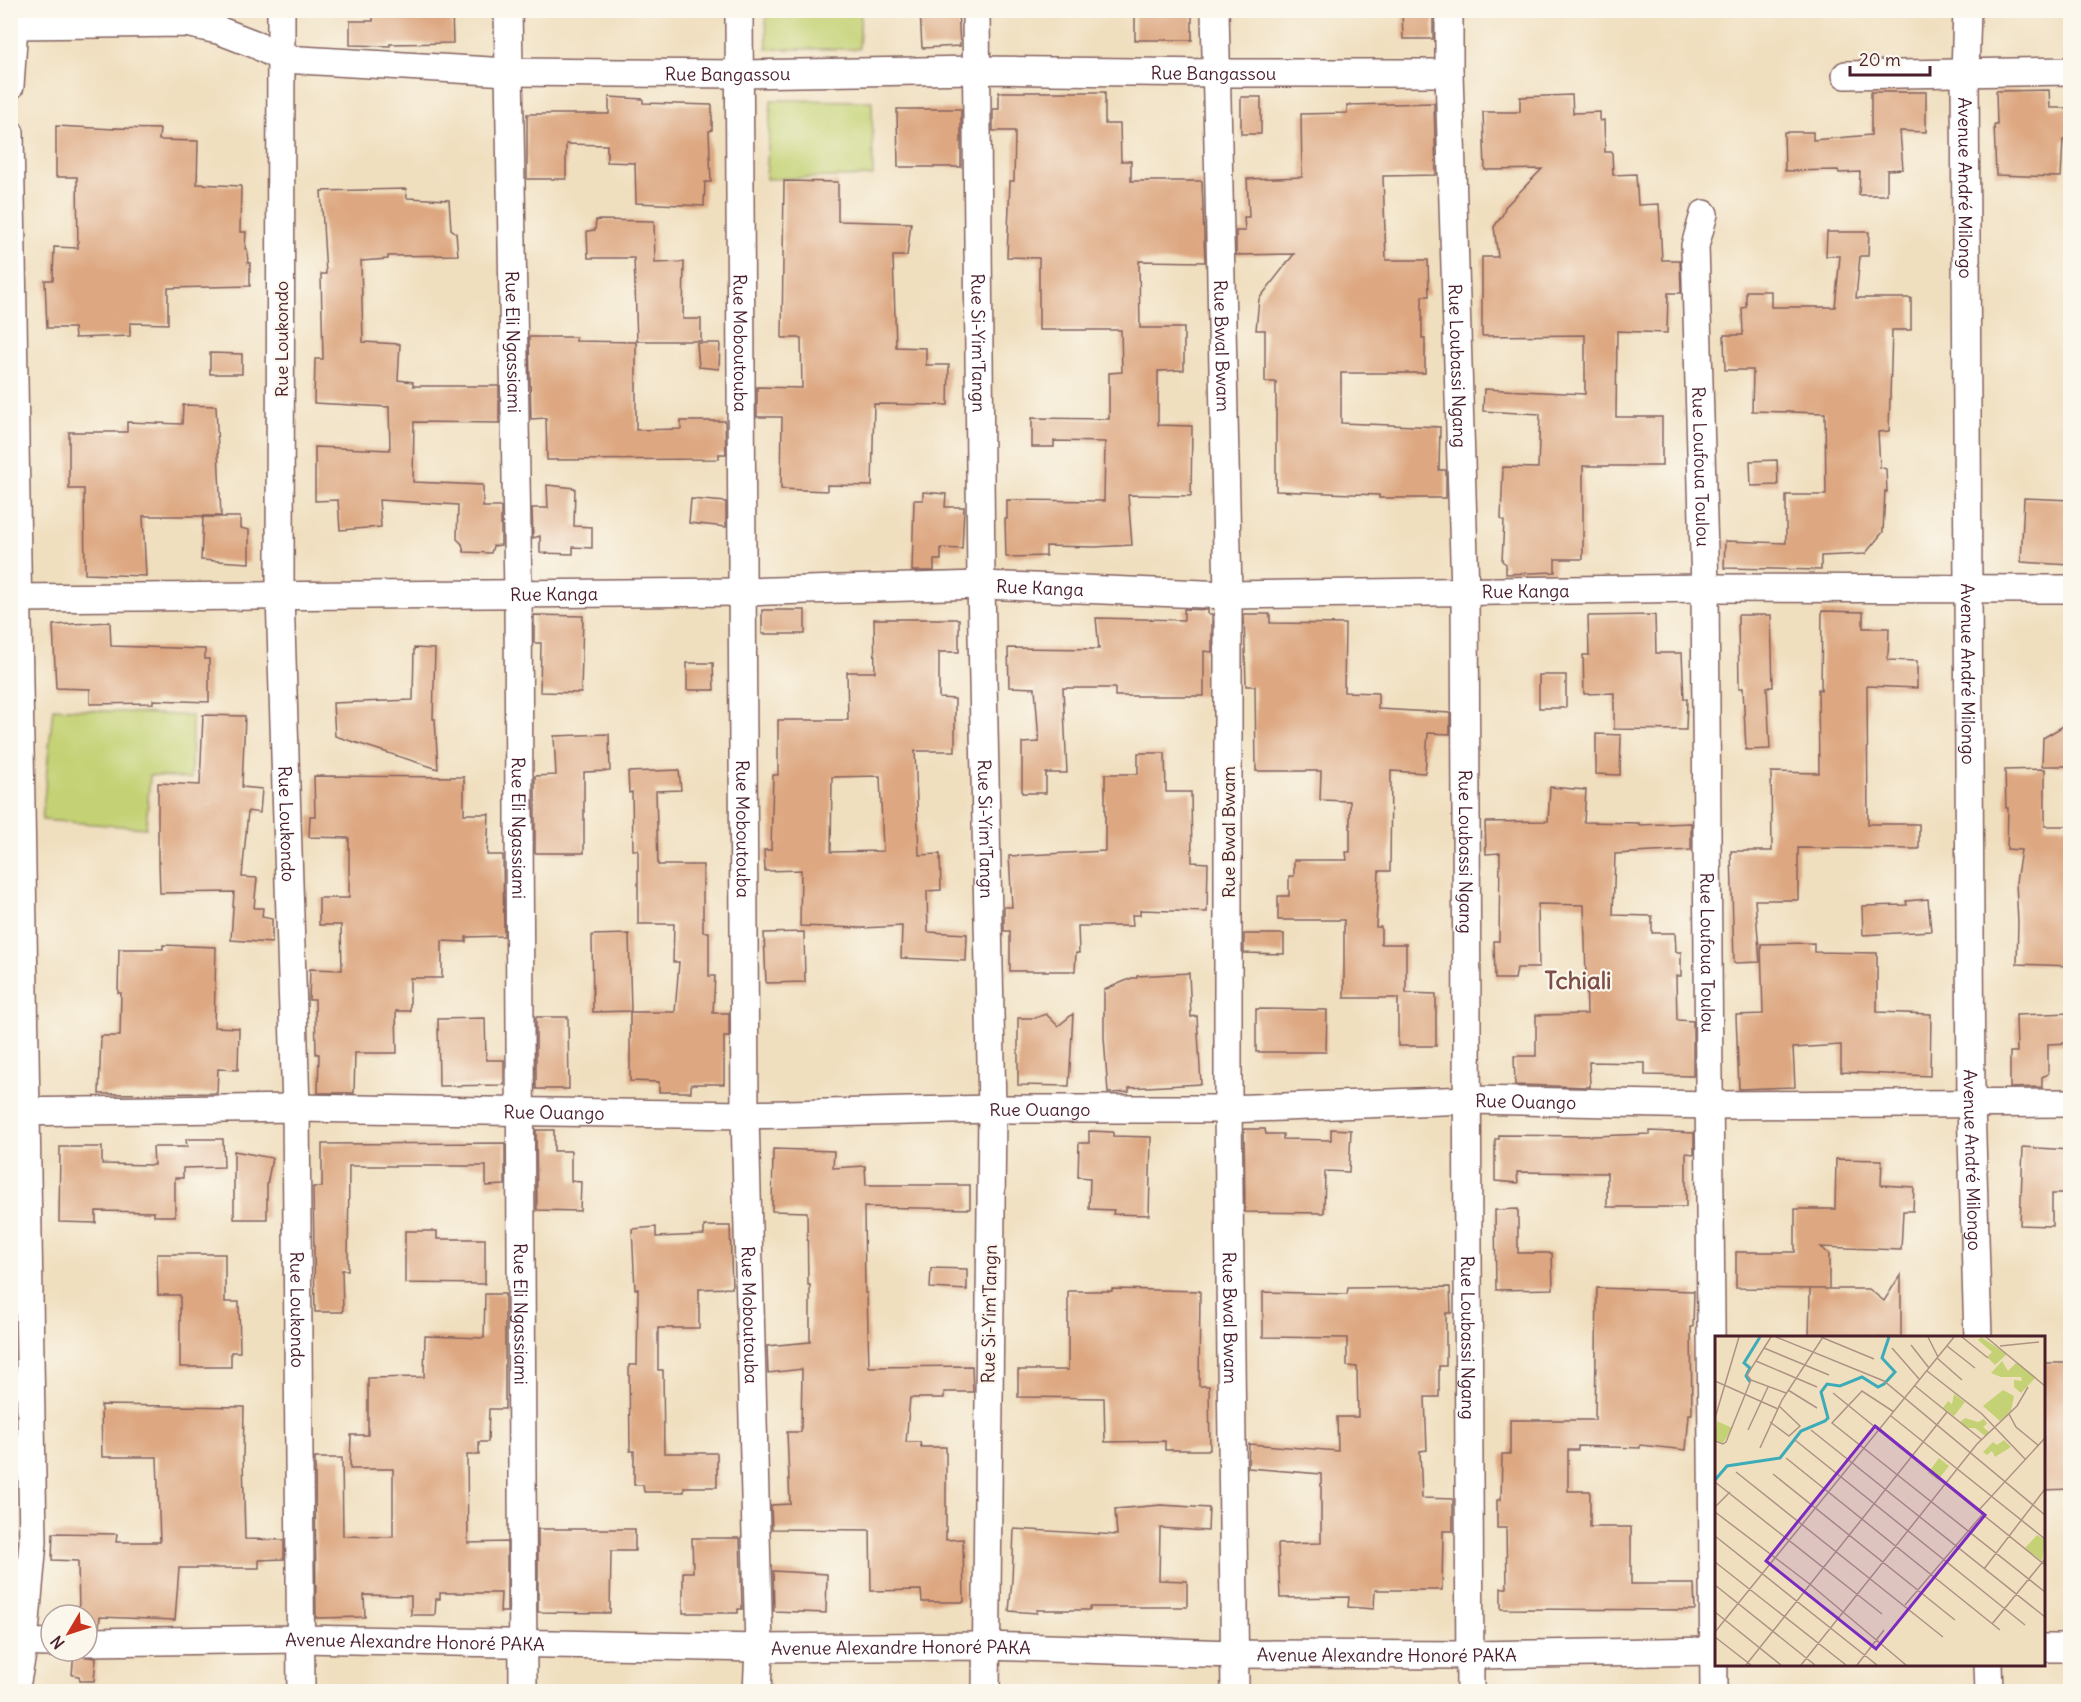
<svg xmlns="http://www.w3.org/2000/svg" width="2081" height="1702" font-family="Delius,sans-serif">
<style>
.green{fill:#c4d275;stroke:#877850;stroke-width:1.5}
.building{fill:#dda781;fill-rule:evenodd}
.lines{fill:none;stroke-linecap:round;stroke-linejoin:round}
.minor-casing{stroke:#84625f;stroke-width:30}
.minor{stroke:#fff;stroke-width:27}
.labels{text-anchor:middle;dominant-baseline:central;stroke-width:4.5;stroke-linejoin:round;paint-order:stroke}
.street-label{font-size:18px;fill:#4a1f2b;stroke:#fbf7ec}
.district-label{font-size:24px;font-weight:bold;fill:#7d4f49;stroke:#fbf7ec}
.inset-river{fill:none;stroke:#3cacb8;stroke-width:3}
.inset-road{fill:none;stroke:#ae9284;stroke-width:1.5}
.view{fill:#7b2cbf;fill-opacity:0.15;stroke:#7b2cbf;stroke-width:3}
.inset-edge{fill:none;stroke:#4a1f2b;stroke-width:3}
</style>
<rect width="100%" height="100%" fill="#fbf7ec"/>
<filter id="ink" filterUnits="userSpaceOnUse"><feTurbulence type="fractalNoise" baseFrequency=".0167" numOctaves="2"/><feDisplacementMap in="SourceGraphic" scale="12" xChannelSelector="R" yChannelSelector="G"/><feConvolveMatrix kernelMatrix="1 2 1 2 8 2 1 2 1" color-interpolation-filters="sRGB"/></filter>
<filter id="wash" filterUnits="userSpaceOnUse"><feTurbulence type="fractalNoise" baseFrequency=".008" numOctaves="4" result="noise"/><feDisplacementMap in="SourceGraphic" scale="24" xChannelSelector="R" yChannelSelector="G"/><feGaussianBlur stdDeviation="1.35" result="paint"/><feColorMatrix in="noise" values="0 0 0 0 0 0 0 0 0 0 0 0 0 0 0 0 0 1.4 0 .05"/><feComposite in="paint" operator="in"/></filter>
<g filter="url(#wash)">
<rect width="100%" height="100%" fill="#f0dfbf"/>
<g class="green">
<path d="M766,11H861L859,49H767Z"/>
<path d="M771,100L872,101L873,176L766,179Z"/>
<path d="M53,708L192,716L191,779L150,775L146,828L42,820Z"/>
</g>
<g id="blocks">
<g class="building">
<path d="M373,10H452L453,43L390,44V46L350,45V21H373Z"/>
<path d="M920,10H958L960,46L922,48Z"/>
<rect x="1135" y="10" width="57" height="30"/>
<path d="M1402,10H1433V39H1403Z"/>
<path d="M2049,90L2050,108H2070V140H2063L2061,177L1996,175L1994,125H1997L1996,91Z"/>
<path d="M999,92H1105V124H1120L1121,161H1131V181H1202L1205,262L1139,261L1140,328H1184V370L1158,371V425L1192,426L1191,496L1128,495L1132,545L1095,547L1046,546V556L1006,557L1005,519H1007V500L1104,501L1105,442L1054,441V447H1032V418L1109,419V373L1122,372L1121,330H1039V258L1007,257L1010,181H1014L1015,131H993V109H999Z"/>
<path d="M1871,92H1926V132L1900,131L1903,169L1887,170V195H1859L1860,172L1839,173L1838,170L1785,171L1784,132H1813V140L1871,135Z"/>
<path d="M1572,95L1573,113L1600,112V121L1604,120L1605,152H1612L1613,175L1636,174L1638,205L1659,204L1662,260H1680L1681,293H1668L1667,333L1617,331L1616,417H1662V466H1583V559H1555V572L1506,574V564L1502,561L1504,521L1501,519L1503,467L1538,468L1540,414L1483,411L1484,389L1585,394V335L1482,336V257H1498L1494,227L1503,214L1505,207L1542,169L1485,170L1483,112H1520V97Z"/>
<path d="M609,97L643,99V103L712,105V130L709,131L711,182H705L704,206L636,203L635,163L607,162V145L566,144V179H527V114H609Z"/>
<rect x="1241" y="97" width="20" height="37"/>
<path d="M1434,103L1436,175L1383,176L1386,260H1428L1429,296H1422V338H1425V373H1341V423L1440,427L1439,470H1446V498H1379V495L1276,491V382H1265V330H1256L1259,299L1294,254L1236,255V231H1245L1244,217H1249L1247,179L1302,177L1301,114L1347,113V105Z"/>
<path d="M897,109H961V167H898Z"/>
<path d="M56,126L114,129V128L160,129L159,140L198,141L197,184L241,186L240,232H246L245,249H247L248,263H250V286L168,288V324L130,323V336L75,338L74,328H47L45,280H53L54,247L78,248L77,177H56Z"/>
<path d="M784,181L838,182V221L911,223L907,256H893L896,347L926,348V365H949L948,405L874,404L872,486L827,485V491L781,489L782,417H757V387L802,388L801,338H782Z"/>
<path d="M406,189L407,198L449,200L451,229L456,233L458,255L388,256V259L361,261L363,342L400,344L398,380L413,382V386H499V423L414,422L413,482L483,485V507H501V545L493,546L491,553L464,552L462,544L457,539L458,505L379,500L381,527L340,530L338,500L315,501V447L390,450L389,407L314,403L315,359H323L321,274H326L321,191Z"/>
<path d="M596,220L654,221L655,263L684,262L683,319H701V341H637L634,258H588L587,231L595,230Z"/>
<path d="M1827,232H1869L1868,256H1860L1856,298H1911V330H1892L1889,431L1878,432L1880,467L1886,469L1887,492L1885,491L1883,532L1865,554L1821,556V570L1724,568L1725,541L1786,543V495H1826L1825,413L1752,411L1753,370H1725L1724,335H1743L1742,308L1746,307V291H1771V307H1835L1840,256H1826Z"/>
<path d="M529,337H576V341L636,342V430L681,429V421H725L726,454H719V459L547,460L546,418L531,419Z"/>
<path d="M697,343H720L719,369L699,367Z"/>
<path d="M210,353L242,354V374H210Z"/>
<path d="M183,405L216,406L221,516H143L146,576L85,574L84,489H69V432H127V422L182,424Z"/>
<path d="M1777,460L1778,485L1751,486L1750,461Z"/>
<path d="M547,485L575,488L574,526L592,527V548L573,547V554L540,553V536L533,538L532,508H548Z"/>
<path d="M923,492L946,494L945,507H964L962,549L941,548V560H934V571H912L914,500H923Z"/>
<path d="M2024,498L2070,500V565L2021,562Z"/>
<path d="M691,499L726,502V527L689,523Z"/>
<path d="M203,517H240V528L249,530V563L201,560Z"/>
<path d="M1184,609L1208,610V614H1212V652L1204,651V696H1115V688H1063L1067,773H1046V793H1022V743L1039,742L1035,688L1009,687L1008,648L1099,649L1096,618L1184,620Z"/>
<rect x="762" y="610" width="43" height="24"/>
<path d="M1822,611L1863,612V628H1889L1888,660L1917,661V688L1867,686L1868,824H1919V849L1798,848V900H1755L1760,962L1734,963L1731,851H1772L1771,772L1819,773L1818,689L1821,690Z"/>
<path d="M1244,614H1270V623L1345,624L1344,692L1378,693V709L1450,713V734L1428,733L1425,773L1391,771L1390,871H1379L1376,927H1381V944H1406V993L1436,994V1046H1398V998H1344V920H1278V896H1289V876H1294V860H1347L1346,852H1350V801L1320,800L1321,771H1256L1255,686H1246Z"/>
<path d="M534,615L583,616L581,693L540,692L541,643H534Z"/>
<path d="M1655,615L1656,653H1682L1684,699H1687L1686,730L1614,729V693L1584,694L1583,655H1589L1588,616Z"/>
<path d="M1738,615H1771L1773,687H1767L1770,749L1746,750L1743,688H1739Z"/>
<path d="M874,619H959V652H939V698L955,699V751H915L919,855L940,854L941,890L927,891L928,932L967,934L966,961L901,958L902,926L862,928L800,926L801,870L765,871L764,850H771L773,775H778V720H848L847,672H875ZM880,776L883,851L831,852L832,777Z"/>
<path d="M110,622L111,646L205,649V659H209V702L153,700V703L90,704V689L56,688L53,625Z"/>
<path d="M414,648L435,649L433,719H435L438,769L335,736L333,703L413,700Z"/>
<path d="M687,663H713L714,690H687Z"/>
<rect x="1539" y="675" width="27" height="33"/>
<path d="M203,715L245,716L242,787L262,789L260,813L248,811L242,877L257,878L254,908H263L262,917L272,919V943L231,940L234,892L160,893L159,862H158V783L200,785Z"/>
<path d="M2070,722V766H2042L2043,738Z"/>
<path d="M609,734L610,771L584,772V853H535V776L556,775L554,736Z"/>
<path d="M1596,734L1621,735L1620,775L1596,774Z"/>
<path d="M1138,753H1165L1166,792H1191L1192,862L1208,863L1207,912L1140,910V915H1132L1133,926H1078L1079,953H1076L1075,971H1010V931H1004V907H1012L1009,856L1105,851V774H1138Z"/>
<path d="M2045,769V826H2069L2070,966L2017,964L2018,922L2016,882L2021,850L2007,849L2008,808H2006L2005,770Z"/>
<path d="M679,770L681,790L656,791L658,865H703V932H709V976H715L713,1013H729V1037H724V1084H691V1092H659V1082L630,1081V1012H675L679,962H673L674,924H638V850H633L632,792L629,793L628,772Z"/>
<path d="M314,776L464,777V814H489L487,855H503L504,936L466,937V942L442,941V978H410V1011H396L397,1053H355L354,1093H318L319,1054H316L315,1000H309L310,969L342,970L341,925H319V898H349V838L309,837L310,816H315Z"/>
<path d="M1550,787L1586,790L1584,822L1639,823V825L1691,823V850L1615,854L1613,915L1652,916V933H1675L1676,952H1681V976H1676L1677,1020L1693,1021V1076L1645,1075V1063L1589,1062L1590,1087L1515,1085L1514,1056H1536V1015L1587,1014L1584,905L1538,904L1539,968H1517L1515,979H1495L1494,941H1499L1500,853L1486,854L1485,822L1548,821Z"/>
<path d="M1928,899L1931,931L1863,935L1862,906L1907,905L1906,901Z"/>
<path d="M804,932L805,982L766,983L764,933Z"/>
<path d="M629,934L631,1011L593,1012L592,935Z"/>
<path d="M1244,934H1284V954L1244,953Z"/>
<path d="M1814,943V952L1877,953V1012L1931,1014L1930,1076L1841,1072V1045L1793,1048L1795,1087L1739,1089L1736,1015L1763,1014L1761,944Z"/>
<path d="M163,945L216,947L214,1027L239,1028L238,1070L218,1069L217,1093L99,1094L101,1036H120L121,993H118L119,949H163Z"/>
<path d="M1189,973L1191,1017L1197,1016L1201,1084L1129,1088V1092L1108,1093L1104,1037V990L1132,978H1137V976Z"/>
<path d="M1256,1009L1327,1010L1326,1052H1256Z"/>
<path d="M2070,1013V1043L2048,1044V1074L2042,1077V1087L2010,1088V1052H2017L2016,1015Z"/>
<path d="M1046,1014L1058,1026L1073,1014L1069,1086L1018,1085V1018H1035Z"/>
<path d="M536,1017H568L569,1089H536Z"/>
<path d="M485,1018L486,1060H504V1085L439,1086L438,1019Z"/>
<path d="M1244,1129H1265L1266,1134H1283V1139L1331,1140V1129L1351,1130L1349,1172L1325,1171L1324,1213L1245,1212Z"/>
<path d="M536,1130H554V1151H571V1181L581,1182L580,1211L537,1210Z"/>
<path d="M1089,1131L1113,1132V1136L1151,1137L1149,1215L1113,1214L1114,1210L1089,1209L1090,1178L1078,1177L1079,1143H1089Z"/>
<path d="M1650,1131L1694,1133V1154L1686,1153V1207H1607V1173L1517,1172L1518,1183L1495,1181V1139H1499V1135L1593,1136L1650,1134Z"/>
<path d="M186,1139H223L224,1167L183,1168V1178H175V1216H154V1212L96,1211V1223L59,1222L60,1147H102V1164L154,1165L153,1147H187Z"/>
<path d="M505,1143V1185L486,1186V1166H349L348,1270H342L343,1312H315L313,1187H322V1144Z"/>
<path d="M2023,1147L2070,1150V1194H2052V1226L2020,1225Z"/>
<path d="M773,1149L834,1151L833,1168L865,1166L866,1185H970V1209L864,1207L865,1293H867L869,1367L972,1366L973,1392H944V1398H910L906,1442H920L921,1447H946V1540L963,1539L964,1602H922L921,1590L871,1591L870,1530L772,1529L771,1505L790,1504L787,1432H801L802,1369L768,1373L767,1346L810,1342V1285H808L807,1212L772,1211Z"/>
<path d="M234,1151L272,1158L267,1185V1219H234Z"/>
<path d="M1836,1159L1882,1160L1881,1185L1914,1187L1913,1211H1903L1901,1250L1821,1247L1829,1254V1289H1869L1884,1301L1901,1274V1338H1809L1810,1289H1828L1736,1288V1252H1795V1209H1835Z"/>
<path d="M1518,1209V1253H1552L1553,1289L1496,1290L1495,1210Z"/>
<path d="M704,1226H730L732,1288L699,1289V1328H658V1370H663L664,1453H717V1487H684V1492H644L643,1485H634V1451H630L629,1365H637L638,1289H635L632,1229L656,1227V1237L704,1235Z"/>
<path d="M405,1231H437V1239H485V1284L405,1283Z"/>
<path d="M157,1254H225V1302H239L240,1352H231V1367H180V1295H158Z"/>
<path d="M931,1268L967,1269V1290L930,1288Z"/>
<path d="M1450,1287L1451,1313H1446V1366H1439V1397H1425L1427,1450L1420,1451L1422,1498L1453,1499V1531H1443L1442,1590H1375L1374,1609L1348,1607L1349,1597L1280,1598L1278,1544L1321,1543V1474L1248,1468L1249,1444L1338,1451L1337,1417H1358L1357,1367L1347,1366V1338L1263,1337V1292L1347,1294L1348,1288Z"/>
<path d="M1597,1288L1694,1291L1693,1327H1691L1692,1414H1689L1686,1450L1640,1445V1448L1578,1446V1450H1568V1491H1590V1527H1631V1584H1694L1695,1610L1501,1609V1588H1507L1506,1528H1497V1500H1501L1502,1454H1510V1420H1595Z"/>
<path d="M1112,1289L1200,1291L1199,1386H1209L1210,1450H1165V1441L1105,1442L1104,1398L1018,1397V1370H1068V1291H1112Z"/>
<path d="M485,1294H505V1409H489L488,1442H479V1455H467L468,1543L507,1542V1612H500L501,1593H440V1599H436L435,1615H411V1596L364,1595L365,1617L316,1618L315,1458H342L343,1536L393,1537V1469H350L351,1435H368V1378L424,1377L425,1336L484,1338Z"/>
<path d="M2043,1363H2070V1397H2066L2068,1445H2070V1489L2043,1490Z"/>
<path d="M101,1405L244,1407L243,1458L245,1539L284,1540V1559L259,1560V1568H179L175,1620L100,1617L99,1626H87V1615H79L78,1561L52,1560L53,1533L117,1534L116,1542H160L157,1457H102Z"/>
<path d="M1161,1505L1209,1508L1208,1531L1160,1528L1159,1580L1187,1581V1607H1090V1610H1037V1613L1009,1611L1012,1580L1014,1529L1117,1535L1115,1509Z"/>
<path d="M538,1529H635V1551H611L610,1613L538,1612Z"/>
<path d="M692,1538H740L742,1609H738V1613H683V1572H693Z"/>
<path d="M773,1571L827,1574L826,1613L774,1611Z"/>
<path d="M74,1651L80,1656L96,1658L94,1681H80L79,1676L72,1675Z"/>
</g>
</g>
</g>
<g filter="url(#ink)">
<use href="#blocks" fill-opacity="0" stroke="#84625f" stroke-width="1.5"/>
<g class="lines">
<defs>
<g id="minor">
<path id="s1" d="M281,10L280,595L296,1108L301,1692"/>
<path id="s2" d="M508,10L518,594L523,1692"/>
<path id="s3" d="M739,10L745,1115L759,1648L757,1692"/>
<path id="s4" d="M976,10L981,585L992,1109L986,1692"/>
<path id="s5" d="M1215,10L1228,595V1109L1235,1692"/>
<path id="s6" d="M1449,10V73L1465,591L1470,1692"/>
<path id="s7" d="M1967,10L1965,73L1971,1104L1978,1338"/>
<path id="s8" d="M15,25L186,23L218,30L257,45L283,59L508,72L739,74L977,70L1215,73H1449"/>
<path d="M1846,75L2070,71"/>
<path d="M10,86L15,10"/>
<path d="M10,133L33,1542L24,1643L15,1692"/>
<path id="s9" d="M1704,214L1695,246L1705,588L1714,1692"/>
<path id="s10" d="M10,598L742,592L981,585L1228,595L1705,588L2070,589"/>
<path id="s11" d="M10,1112L296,1108L745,1115L992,1109H1228L1469,1100L1709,1105L2070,1103"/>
<path d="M10,1642L51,1643"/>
<path id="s12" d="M87,1642L301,1639L759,1648L985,1646L1234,1654L1470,1655L1716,1651"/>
<path d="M2044,1648H2070"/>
<path d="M1988,1664L1989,1692"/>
</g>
</defs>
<use href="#minor" class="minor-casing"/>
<use href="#minor" class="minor"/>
</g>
</g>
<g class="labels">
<g class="street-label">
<text stroke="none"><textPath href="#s8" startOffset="720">Rue Bangassou</textPath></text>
<text stroke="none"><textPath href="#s8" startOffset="1206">Rue Bangassou</textPath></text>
<text stroke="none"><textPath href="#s7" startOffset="178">Avenue André Milongo</textPath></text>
<text transform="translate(281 339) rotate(-90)">Rue Loukondo</text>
<text stroke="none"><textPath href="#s2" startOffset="332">Rue Eli Ngassiami</textPath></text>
<text stroke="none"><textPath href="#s4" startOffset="333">Rue Si-Yim'Tangn</textPath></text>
<text stroke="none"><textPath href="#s3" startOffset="333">Rue Moboutouba</textPath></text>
<text stroke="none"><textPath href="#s5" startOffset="336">Rue Bwal Bwam</textPath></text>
<text stroke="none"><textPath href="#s6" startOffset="356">Rue Loubassi Ngang</textPath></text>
<text stroke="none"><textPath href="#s9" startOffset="254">Rue Loufoua Toulou</textPath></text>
<text stroke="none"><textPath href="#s10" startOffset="1030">Rue Kanga</textPath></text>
<text stroke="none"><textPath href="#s10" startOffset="1516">Rue Kanga</textPath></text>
<text stroke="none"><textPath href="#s10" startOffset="544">Rue Kanga</textPath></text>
<text stroke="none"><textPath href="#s7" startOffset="664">Avenue André Milongo</textPath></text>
<text stroke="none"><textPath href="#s1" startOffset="814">Rue Loukondo</textPath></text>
<text stroke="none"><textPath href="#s2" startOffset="818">Rue Eli Ngassiami</textPath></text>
<text stroke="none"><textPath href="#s4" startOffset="819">Rue Si-Yim'Tangn</textPath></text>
<text stroke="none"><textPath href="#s3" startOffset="819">Rue Moboutouba</textPath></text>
<text transform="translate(1228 832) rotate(-90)">Rue Bwal Bwam</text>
<text stroke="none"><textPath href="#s6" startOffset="842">Rue Loubassi Ngang</textPath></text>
<text stroke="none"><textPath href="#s9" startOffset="740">Rue Loufoua Toulou</textPath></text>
<text stroke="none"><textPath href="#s11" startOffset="1516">Rue Ouango</textPath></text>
<text stroke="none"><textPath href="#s11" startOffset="1030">Rue Ouango</textPath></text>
<text stroke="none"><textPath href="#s11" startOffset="544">Rue Ouango</textPath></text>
<text stroke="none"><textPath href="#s7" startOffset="1150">Avenue André Milongo</textPath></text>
<text stroke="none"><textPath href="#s1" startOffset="1300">Rue Loukondo</textPath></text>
<text stroke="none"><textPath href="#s2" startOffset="1304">Rue Eli Ngassiami</textPath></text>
<text transform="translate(989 1314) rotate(-89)">Rue Si-Yim'Tangn</text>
<text stroke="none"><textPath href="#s3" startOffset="1305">Rue Moboutouba</textPath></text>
<text stroke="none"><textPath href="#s5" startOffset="1308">Rue Bwal Bwam</textPath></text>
<text stroke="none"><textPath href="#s6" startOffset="1328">Rue Loubassi Ngang</textPath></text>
<text stroke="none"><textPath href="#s12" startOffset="328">Avenue Alexandre Honoré PAKA</textPath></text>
<text stroke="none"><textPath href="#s12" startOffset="814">Avenue Alexandre Honoré PAKA</textPath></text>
<text stroke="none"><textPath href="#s12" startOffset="1300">Avenue Alexandre Honoré PAKA</textPath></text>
</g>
<g class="district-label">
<text x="1578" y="980">Tchiali</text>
</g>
</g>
<g transform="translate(1715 1336)">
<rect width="330" height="330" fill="#f0dfbf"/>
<path d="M266,1L292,18L280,29L272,21L277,16L263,4ZM287,25L293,35L302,26L321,41L306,57L299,51V44L307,45L306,41H286L276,37ZM288,54L299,60L296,75L285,85L268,70ZM239,58L250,66L239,80L228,72L233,65L237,68ZM250,82L263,86L269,83L272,88L268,91L274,96L270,100L260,92H251L245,86ZM2,85L17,92L8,107L0,104ZM289,104L296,111L280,121L277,115L272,119L268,116L278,106L282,109ZM224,122L234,130L223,144L213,137ZM322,199L330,204L327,225L310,212Z" fill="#c4d275"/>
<path class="inset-river" d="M35,46L31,40L35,32L29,27L45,1M0,144L12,130L65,122L86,95L110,85L113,82L106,56L112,48L125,50L147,41L163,51L169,48L180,36L167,22L174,1"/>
<path class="inset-road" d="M61,1L169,45L330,179M106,1L159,23M213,1L223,21M247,1L273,22M271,1L330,50M196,9L214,32M232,10L260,32M285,10L324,6M49,12L114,39M177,12L205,44M222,22L247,44M41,25L102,51M212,35L267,78L311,124M36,44L71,57M0,45L63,73M200,50L267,104M73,54L102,72M118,57L330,229M179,76L147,55L117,87L330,256M294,78L301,91L324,110M176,80L330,203M0,82L24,1M55,86L74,100L85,90L64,70M33,94L53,51M96,94L330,281M80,104L310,289M0,105L8,108L11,106L36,44L32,39L56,1M45,112L67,64L108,1M71,122L285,294M21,136L228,301M58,138L240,284M0,146L167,278M0,171L15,156M263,175L330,102M0,176L96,249L191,329M0,200L162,329M0,226L131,329M269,233L330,153M0,249L100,329M190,269L267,179M0,276L66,329M277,288L330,223M0,296L239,1M0,301L36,329M31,329L232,76M86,329L262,108L302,70L313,51M142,329L169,294"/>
<path class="view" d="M160,90L270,179L161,313L51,225Z"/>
<rect width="330" height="330" class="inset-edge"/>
</g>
<rect width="2081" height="1702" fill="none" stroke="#fbf7ec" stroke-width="36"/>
<g transform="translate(69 1633) rotate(231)"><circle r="28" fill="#fbf7ec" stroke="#b4a19f" stroke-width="1.5"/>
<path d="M0-4.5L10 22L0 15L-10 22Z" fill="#c8321e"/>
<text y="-9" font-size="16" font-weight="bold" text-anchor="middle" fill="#4a1f2b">N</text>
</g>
<path d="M1850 66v9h80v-9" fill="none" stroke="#4a1f2b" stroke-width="3"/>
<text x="1859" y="66" font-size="18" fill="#4a1f2b" stroke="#fbf7ec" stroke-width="4.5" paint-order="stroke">20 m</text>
</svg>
